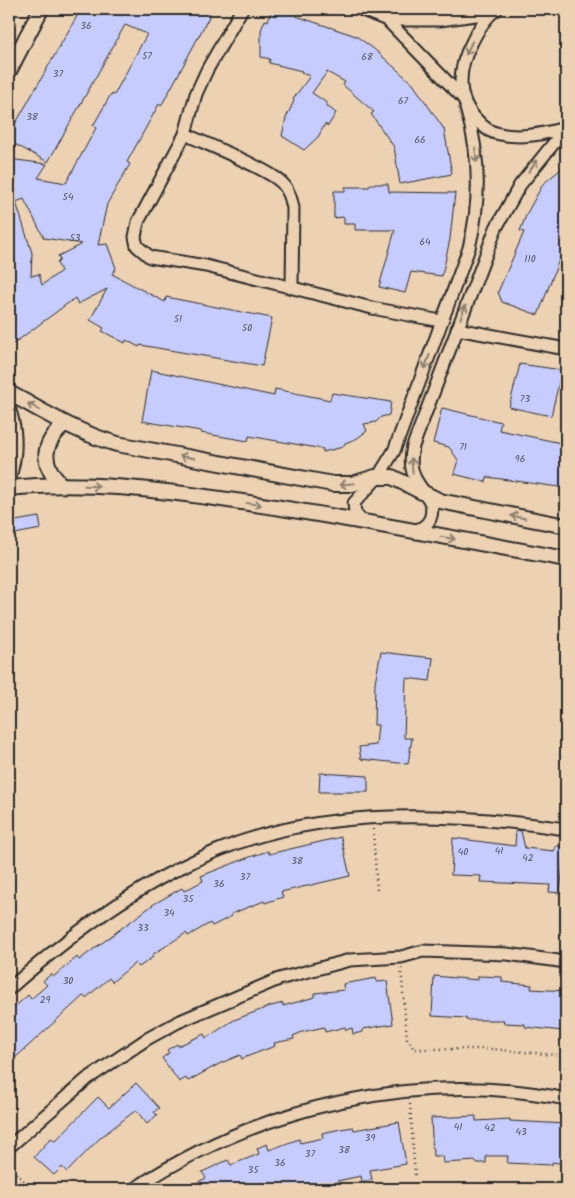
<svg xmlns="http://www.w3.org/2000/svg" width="575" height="1198" font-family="Kalam,sans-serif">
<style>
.building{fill:#c6ccff;stroke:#2b2b2b;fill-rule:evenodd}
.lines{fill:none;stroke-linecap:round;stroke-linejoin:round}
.minor-casing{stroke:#2b2b2b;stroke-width:15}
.tertiary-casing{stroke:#2b2b2b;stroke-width:18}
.path{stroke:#2b2b2b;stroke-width:2.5;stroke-dasharray:1 4;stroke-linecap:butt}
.minor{stroke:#ecd2b3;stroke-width:11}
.tertiary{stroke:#ecd2b3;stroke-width:14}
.oneway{stroke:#8c7e6f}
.labels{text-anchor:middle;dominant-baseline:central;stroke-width:5;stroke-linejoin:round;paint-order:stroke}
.number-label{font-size:10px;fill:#525360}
</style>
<rect width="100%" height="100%" fill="#ecd2b3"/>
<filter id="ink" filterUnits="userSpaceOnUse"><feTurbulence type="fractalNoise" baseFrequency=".02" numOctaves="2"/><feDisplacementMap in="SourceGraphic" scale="10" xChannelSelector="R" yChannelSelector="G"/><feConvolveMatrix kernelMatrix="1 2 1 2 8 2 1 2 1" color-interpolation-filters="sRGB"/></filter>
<g filter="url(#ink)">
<g class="building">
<path d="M81,9H209L210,15L177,77L161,106L159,104L127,162L130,164L107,204L98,245L107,244L116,268L112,274L165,302L166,297L272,318L262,366L140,345L139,347L126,340L125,343L102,331L104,328L90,320L107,289L78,304L75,298L13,344L9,338V159L47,164L38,178L66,183L96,128L93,126L111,94L114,95L147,34L125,25L48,162L9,141V135ZM24,199L44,238L82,244L58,256L60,260L57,263L61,271L42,285L39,274L31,276L32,253L16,202Z"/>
<path d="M275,9L292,11L296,16L356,36L374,49L413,84L444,129L452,174L400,184L394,147L371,114L374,112L343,85L345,82L327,72L312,93L327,103V106L336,113L328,126L325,124L318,137L304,150L282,136L286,118L294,101L293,99L310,76L301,73L302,71L269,63L270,59L261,57V30L265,20L268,21L271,11H275Z"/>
<path d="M566,165V248L564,247L538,315L502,302L498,292L524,232L520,231L527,213L543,184Z"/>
<path d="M371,184H388L389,192L455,193L450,239L442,276L411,272L405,293L379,287L395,230H355V224H344V217L334,218V191H345V187H369Z"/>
<path d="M520,364L562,370L551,416L509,407Z"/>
<path d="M151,370L274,396L275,389L330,400L332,393L391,402L389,415L381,417L376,422L364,424L367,431L356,439L345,443L343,447L323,452V449L249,436L248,441L201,433V431L142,421Z"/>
<path d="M442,408L501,422L499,430L566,444V488L487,477L486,482L454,474L458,460L449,447L433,443Z"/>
<path d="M39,517L41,529L9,535V522Z"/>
<path d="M381,652L433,658L430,681L406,678L404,738H412L408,764L361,759L359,747L376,745L378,725H374L375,682Z"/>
<path d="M320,773L368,776V792H319Z"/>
<path d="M516,830L521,831L525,848L554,851L556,846H565L560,893L549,892L550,885L480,882L481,876L451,875L453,838L515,846Z"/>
<path d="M341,837L350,876L281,892L283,897L265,903L264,901L231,914L232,916L212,926L210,923L188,936L186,933L152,955L153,957L139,967L135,963L112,982L109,978L86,998L83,996L15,1058L9,1050V1012L28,995L31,999L47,985L43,981L51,974L53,977L77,957L79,960L154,904L182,888L184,891L203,881L201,876L247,858L268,851L269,854Z"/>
<path d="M434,976L478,980V976L502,977V982L532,985L531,989L566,991V1026H564L563,1031L525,1027V1024L503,1023L504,1020H466V1018L432,1016Z"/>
<path d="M376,978L377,982L387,981L393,1024L363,1029V1032L353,1034L352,1028L346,1030L345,1027L325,1032L324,1027L302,1032L293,1036L294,1039L274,1043L275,1046L246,1057L242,1059L240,1055L219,1064L188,1081L186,1078L179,1082L162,1058L169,1053L167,1050L177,1044L178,1046L204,1034L206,1038L234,1020L271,1006L283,1003V1006L315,997V993L344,990L343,984Z"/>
<path d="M136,1083L159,1108L154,1112L157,1115L147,1124L136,1110L100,1138L67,1172L62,1167L54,1175L34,1157L51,1138L55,1141L98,1097L109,1108Z"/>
<path d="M476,1116V1121L510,1119V1121L566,1124V1164L552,1162V1165L507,1163L508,1156H486V1163H476V1161L443,1163L442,1156H433L431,1118Z"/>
<path d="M399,1122L406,1164L370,1170L372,1180L362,1182L361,1176L337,1181L338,1186L324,1189H184L206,1178L202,1172L228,1160L231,1165L259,1154L257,1148L267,1144L269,1150L299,1139L300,1143L323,1138L322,1133L341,1129L353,1127L354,1130Z"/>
</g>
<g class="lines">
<defs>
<g id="minor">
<path d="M242,9L207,70L196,94L185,134L138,222L135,237L137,246L150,257L206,266L372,308L441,321"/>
<path d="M360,9L387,20H440L490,13"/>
<path d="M497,9C486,16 478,30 472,42C458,68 455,98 477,120C483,127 491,133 500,134C521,139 544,134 565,128"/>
<path d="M387,20L462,97"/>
<path d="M185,134C206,144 269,169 282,183C289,190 291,199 293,208L292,286"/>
<path d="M457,329L566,349"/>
<path d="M361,520L355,513L354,503L378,477L394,451L469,248C481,201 480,154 466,108"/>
<path d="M411,531C419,530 426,527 430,519C438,500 418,490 413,473C410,464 411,455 413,446L496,228L520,185L566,128"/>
<path d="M9,989C71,934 142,881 219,850C325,806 455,813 566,829"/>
<path d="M9,1147L87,1079L147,1039L178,1022L279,979L350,960L401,957L423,951L507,954L566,962"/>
<path d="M134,1189C259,1106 417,1069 566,1099"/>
</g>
<g id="tertiary">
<path d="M9,71L41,9"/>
<path d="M9,393C45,412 77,433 117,444L333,484H352L375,477H392L440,501L566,526"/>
<path d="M9,412C15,432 15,455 9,475"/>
<path d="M61,485C40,463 42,444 64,425"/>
<path d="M9,488C84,480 160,490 235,501C346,517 456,539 566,559"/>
</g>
</defs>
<use href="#minor" class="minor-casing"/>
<use href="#tertiary" class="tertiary-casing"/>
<g class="path">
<path d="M373,829L377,890"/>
<path d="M401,968L407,1038L414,1049H492L566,1056"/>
<path d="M410,1104L415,1176"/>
<path d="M9,1166L32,1189"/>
</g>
<use href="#minor" class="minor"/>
<use href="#tertiary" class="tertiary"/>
</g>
<defs><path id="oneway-shaft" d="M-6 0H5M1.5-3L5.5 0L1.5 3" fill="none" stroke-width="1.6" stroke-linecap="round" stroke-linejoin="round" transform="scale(1.25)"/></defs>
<g class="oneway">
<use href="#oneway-shaft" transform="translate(469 48) rotate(115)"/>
<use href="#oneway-shaft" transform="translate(476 155) rotate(84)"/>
<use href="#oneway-shaft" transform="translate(533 166) rotate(-53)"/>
<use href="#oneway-shaft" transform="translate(463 312) rotate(-69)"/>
<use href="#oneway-shaft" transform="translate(427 362) rotate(110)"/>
<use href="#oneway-shaft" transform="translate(34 407) rotate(-150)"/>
<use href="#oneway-shaft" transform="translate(187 457) rotate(-170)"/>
<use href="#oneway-shaft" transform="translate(412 465) rotate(-95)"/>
<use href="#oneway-shaft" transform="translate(347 484) rotate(175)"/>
<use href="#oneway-shaft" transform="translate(92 486) rotate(2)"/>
<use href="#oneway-shaft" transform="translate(254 504) rotate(8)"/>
<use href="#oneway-shaft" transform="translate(518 517) rotate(-169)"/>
<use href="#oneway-shaft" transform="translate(448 538) rotate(10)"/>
</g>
</g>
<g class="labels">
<g class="number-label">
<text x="86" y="26">36</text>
<text x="147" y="56">57</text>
<text x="367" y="57">68</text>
<text x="58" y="74">37</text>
<text x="403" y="101">67</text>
<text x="32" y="117">38</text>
<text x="420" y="140">66</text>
<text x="68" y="197">54</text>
<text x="75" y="238">53</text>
<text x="425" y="242">64</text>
<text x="530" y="259">110</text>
<text x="178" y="319">51</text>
<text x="247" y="328">50</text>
<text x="525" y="399">73</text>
<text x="463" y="447">71</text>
<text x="520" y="459">96</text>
<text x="499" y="851">41</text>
<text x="463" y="852">40</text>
<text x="528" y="858">42</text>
<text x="297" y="861">38</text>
<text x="245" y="877">37</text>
<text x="219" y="884">36</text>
<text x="188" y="899">35</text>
<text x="169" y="913">34</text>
<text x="143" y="928">33</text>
<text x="68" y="981">30</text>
<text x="45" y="1000">29</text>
<text x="458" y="1127">41</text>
<text x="490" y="1128">42</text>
<text x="521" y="1132">43</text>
<text x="370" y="1138">39</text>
<text x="344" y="1150">38</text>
<text x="310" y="1154">37</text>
<text x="280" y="1163">36</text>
<text x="253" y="1170">35</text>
</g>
</g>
<rect width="575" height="1198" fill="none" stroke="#ecd2b3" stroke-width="30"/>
<rect x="15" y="15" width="545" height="1168" fill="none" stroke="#2b2b2b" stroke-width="2" filter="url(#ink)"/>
</svg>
